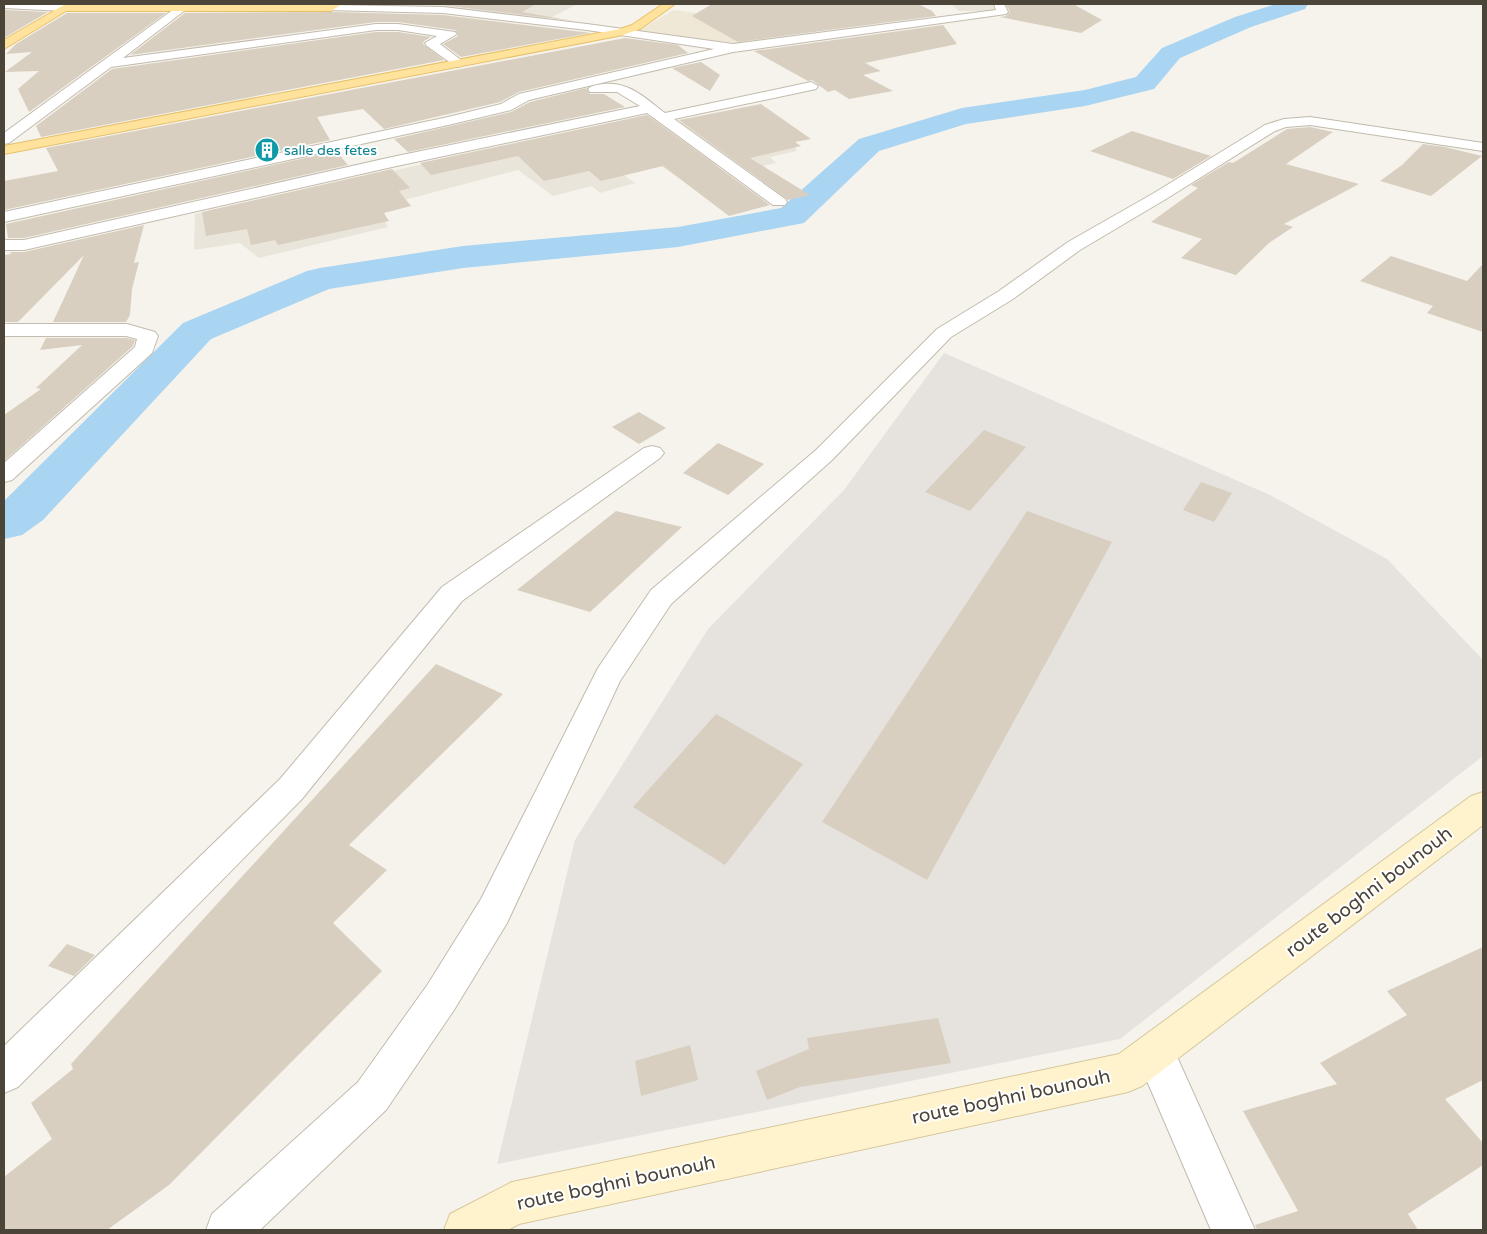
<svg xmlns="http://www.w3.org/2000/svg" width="1487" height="1234" font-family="'Varela Round',sans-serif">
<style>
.residential{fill:#eae5da}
.industrial{fill:#e6e2dd}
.education{fill:#efe8d6}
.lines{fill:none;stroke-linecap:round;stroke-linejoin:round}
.river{fill:#a9d4f2;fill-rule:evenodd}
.building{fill:#d8cfc1}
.street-casing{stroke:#c2bbae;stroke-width:2}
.secondary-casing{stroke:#d6c79b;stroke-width:2}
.primary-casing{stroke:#e6c16a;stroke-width:2}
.street{fill:#fff;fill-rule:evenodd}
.secondary{fill:#fff3cd;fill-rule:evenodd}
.primary{fill:#ffe39c;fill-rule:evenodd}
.labels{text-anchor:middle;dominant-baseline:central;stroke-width:4;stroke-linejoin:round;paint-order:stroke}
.far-culture-label{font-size:14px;fill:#0d838f;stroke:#fff;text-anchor:start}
.near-street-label{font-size:19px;fill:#4b4439;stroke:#fff}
</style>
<rect width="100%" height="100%" fill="#f6f3ec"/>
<g class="residential">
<path d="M351,4H578L540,23L501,20L462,13L344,8Z"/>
<path d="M951,4H1083L1013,7L996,11H959Z"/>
<path d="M751,107L789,137L797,151L770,157L776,163L741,171L728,162L675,175L629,145L596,155L635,183L600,193L592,186L553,196L518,170L378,207L388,227L259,258L240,243L194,250L195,214L647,115L666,125Z"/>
</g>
<path class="industrial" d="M944,353L1270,495L1387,559L1483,660V756L1120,1039L497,1164L575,840L708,629L844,490Z"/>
<path class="education" d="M673,10L711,15L799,23L779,40L764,39L754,44H743L637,32Z"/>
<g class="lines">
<path class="river" d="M1276,4H1308L1305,9L1251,27L1180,58L1154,89L1085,106L966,124L879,151L804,223L678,247L463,268L329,289L211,339L43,520L22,535L4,539V501L183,323L307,271L320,268L463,246L678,227L781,208L859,139L962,108L1085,90L1136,77L1162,48L1235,17Z"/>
</g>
<g class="building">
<path d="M366,4H536L522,12L574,21L443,5Z"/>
<path d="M712,4H918L932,11L936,16L738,42L692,16Z"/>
<path d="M1006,4H1073L1102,20L1081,33L1000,17L1006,16L1010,12Z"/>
<path d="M4,10L48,12L4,38Z"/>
<path d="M333,12L443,15L591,33L461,57L443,44L458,36V33L455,30L398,22H376L130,55L185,13Z"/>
<path d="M67,13H166L29,112L18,89L39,71L5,72L32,52L6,54L16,44Z"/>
<path d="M943,25L957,44L865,63L881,71L863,75L893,91L849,99L835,90L828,92L812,80L808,81L754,51Z"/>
<path d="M376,32H398L431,37L424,41L423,44L444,60L41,137L36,126L112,69Z"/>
<path d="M625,38L678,45L688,53L519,92L500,102L384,129L363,109L317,117L330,140L4,210V181L58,171L46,148Z"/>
<path d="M701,62L720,75L710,91L672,68Z"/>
<path d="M586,88L590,94H604L625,107L408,152L394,139L511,112L530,102Z"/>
<path d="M761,104L811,139L795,142L801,146L750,158L810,195L788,200L679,120Z"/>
<path d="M647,115L770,205L729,216L663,166L601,181L589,171L544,181L518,156L431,175L420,163Z"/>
<path d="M1310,127L1333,132L1286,164L1359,184L1284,224L1293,227L1269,243L1236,275L1181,258L1202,239L1151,222L1198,188L1191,185L1229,162L1233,163L1287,129Z"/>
<path d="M1132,131L1211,156L1173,179L1090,151Z"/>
<path d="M1423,144L1445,147L1482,156L1431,196L1380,181L1402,165Z"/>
<path d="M336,151L348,165L24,238H8L6,224Z"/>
<path d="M392,169L410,188L399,191L411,206L384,213L389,221L278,245L275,240L251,245L247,229L206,236L202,212Z"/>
<path d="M144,225L134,263L139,262L132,289L130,315L126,322H53L84,255L18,322H4V255L11,254L10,252H24Z"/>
<path d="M1391,256L1467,281L1483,264V332L1427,313L1433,306L1360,281Z"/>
<path d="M46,338H126L135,340L133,346L4,461V415L41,389L36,388L82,345L40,350Z"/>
<path d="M639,412L666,428L639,444L612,427Z"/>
<path d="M984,430L1026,447L970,511L925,492Z"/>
<path d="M718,443L764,464L728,495L683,473Z"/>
<path d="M1201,482L1232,493L1214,522L1183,510Z"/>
<path d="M616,511L682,527L590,612L517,590Z"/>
<path d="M1027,511L1112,542L927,880L822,822Z"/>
<path d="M436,664L503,694L349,845L387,870L333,923L382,971L169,1185L107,1230H4V1177L52,1139L31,1103L73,1069L71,1064Z"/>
<path d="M716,714L803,764L725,865L633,807Z"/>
<path d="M67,944L95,955L74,976L48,966Z"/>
<path d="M1483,947V1080L1445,1099L1483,1143V1165L1408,1214L1418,1230H1257L1255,1225L1298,1211L1243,1111L1337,1084L1320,1063L1407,1015L1387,991Z"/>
<path d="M938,1018L951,1063L800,1087L767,1100L756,1071L809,1049L807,1038Z"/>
<path d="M690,1045L698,1080L641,1096L635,1061Z"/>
</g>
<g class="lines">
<defs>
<g id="street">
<path d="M4,4L64,5L70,8L64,11L4,8Z"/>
<path d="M181,4H193L123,58L376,24H398L455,32L457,34L440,44L465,63L459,67L455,66L427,46L425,43L437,36L398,30H376L111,67L9,143L4,144V133Z"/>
<path d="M994,4H1004L1008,12L1006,14L733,52L529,100L511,110L448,125L4,222V212L448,117L501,104L519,94L714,49L587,30L443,13L327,10L325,8L327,6L331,5L443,7L587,24L733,44L996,10Z"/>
<path d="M811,82L818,86L816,89L674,119L785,199L787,202L785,205H773L647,113L392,167L24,250H4V240H24L392,157L640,106L617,92H590L588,89C592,85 597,85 603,84C629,81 645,98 665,113Z"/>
<path d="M1310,117L1483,143V151L1310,125L1286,127L1275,131L1166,199L1080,250L1013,299L951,337L832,460L671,604L620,681L507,923L454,1010L386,1110L260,1230H206L212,1214L358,1082L428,984L481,899L598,668L651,590L816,450L937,329L999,291L1068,242L1154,193L1265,125L1284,119Z"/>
<path d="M4,324H127L155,332L158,336L152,353L12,480L4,482V463L135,347L137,339L126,336H4Z"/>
<path d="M652,446L660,448L664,453L660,458L462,601L302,799L18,1087L4,1093V1046L280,779L442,587L644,448Z"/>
<path d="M1155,1033L1169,1039L1255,1230H1211L1135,1053L1141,1039Z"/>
</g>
<path id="secondary" d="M1483,792V825L1142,1086L1128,1092L519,1224L508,1230H444L450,1214L512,1182L1119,1054L1471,796Z"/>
<g id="primary">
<path d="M342,4L331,11H66L4,49V40L64,5Z"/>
<path d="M663,4H675L640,29L623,35L4,154V146L620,29L632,25Z"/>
</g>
</defs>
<use href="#street" class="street-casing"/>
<use href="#secondary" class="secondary-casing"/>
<use href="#primary" class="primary-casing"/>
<use href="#street" class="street"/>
<use href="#secondary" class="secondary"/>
<use href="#primary" class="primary"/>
</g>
<defs>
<symbol id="building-disc" viewBox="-11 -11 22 22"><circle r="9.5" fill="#0f9aa8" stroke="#fff"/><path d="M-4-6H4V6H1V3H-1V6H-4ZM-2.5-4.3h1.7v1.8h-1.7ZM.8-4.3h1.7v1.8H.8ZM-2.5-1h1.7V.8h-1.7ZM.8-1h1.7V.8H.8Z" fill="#fff"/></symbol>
</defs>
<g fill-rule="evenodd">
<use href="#building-disc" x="253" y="136" width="28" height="28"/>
</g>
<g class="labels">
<g class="far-culture-label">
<text x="284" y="150">salle des fetes</text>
</g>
<g class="near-street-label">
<text transform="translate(1369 892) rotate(-37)">route boghni bounouh</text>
<text transform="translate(1011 1097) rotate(-12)">route boghni bounouh</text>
<text transform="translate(616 1183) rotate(-12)">route boghni bounouh</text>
</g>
</g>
<rect width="1487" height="1234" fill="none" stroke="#4b4439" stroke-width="10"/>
</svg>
